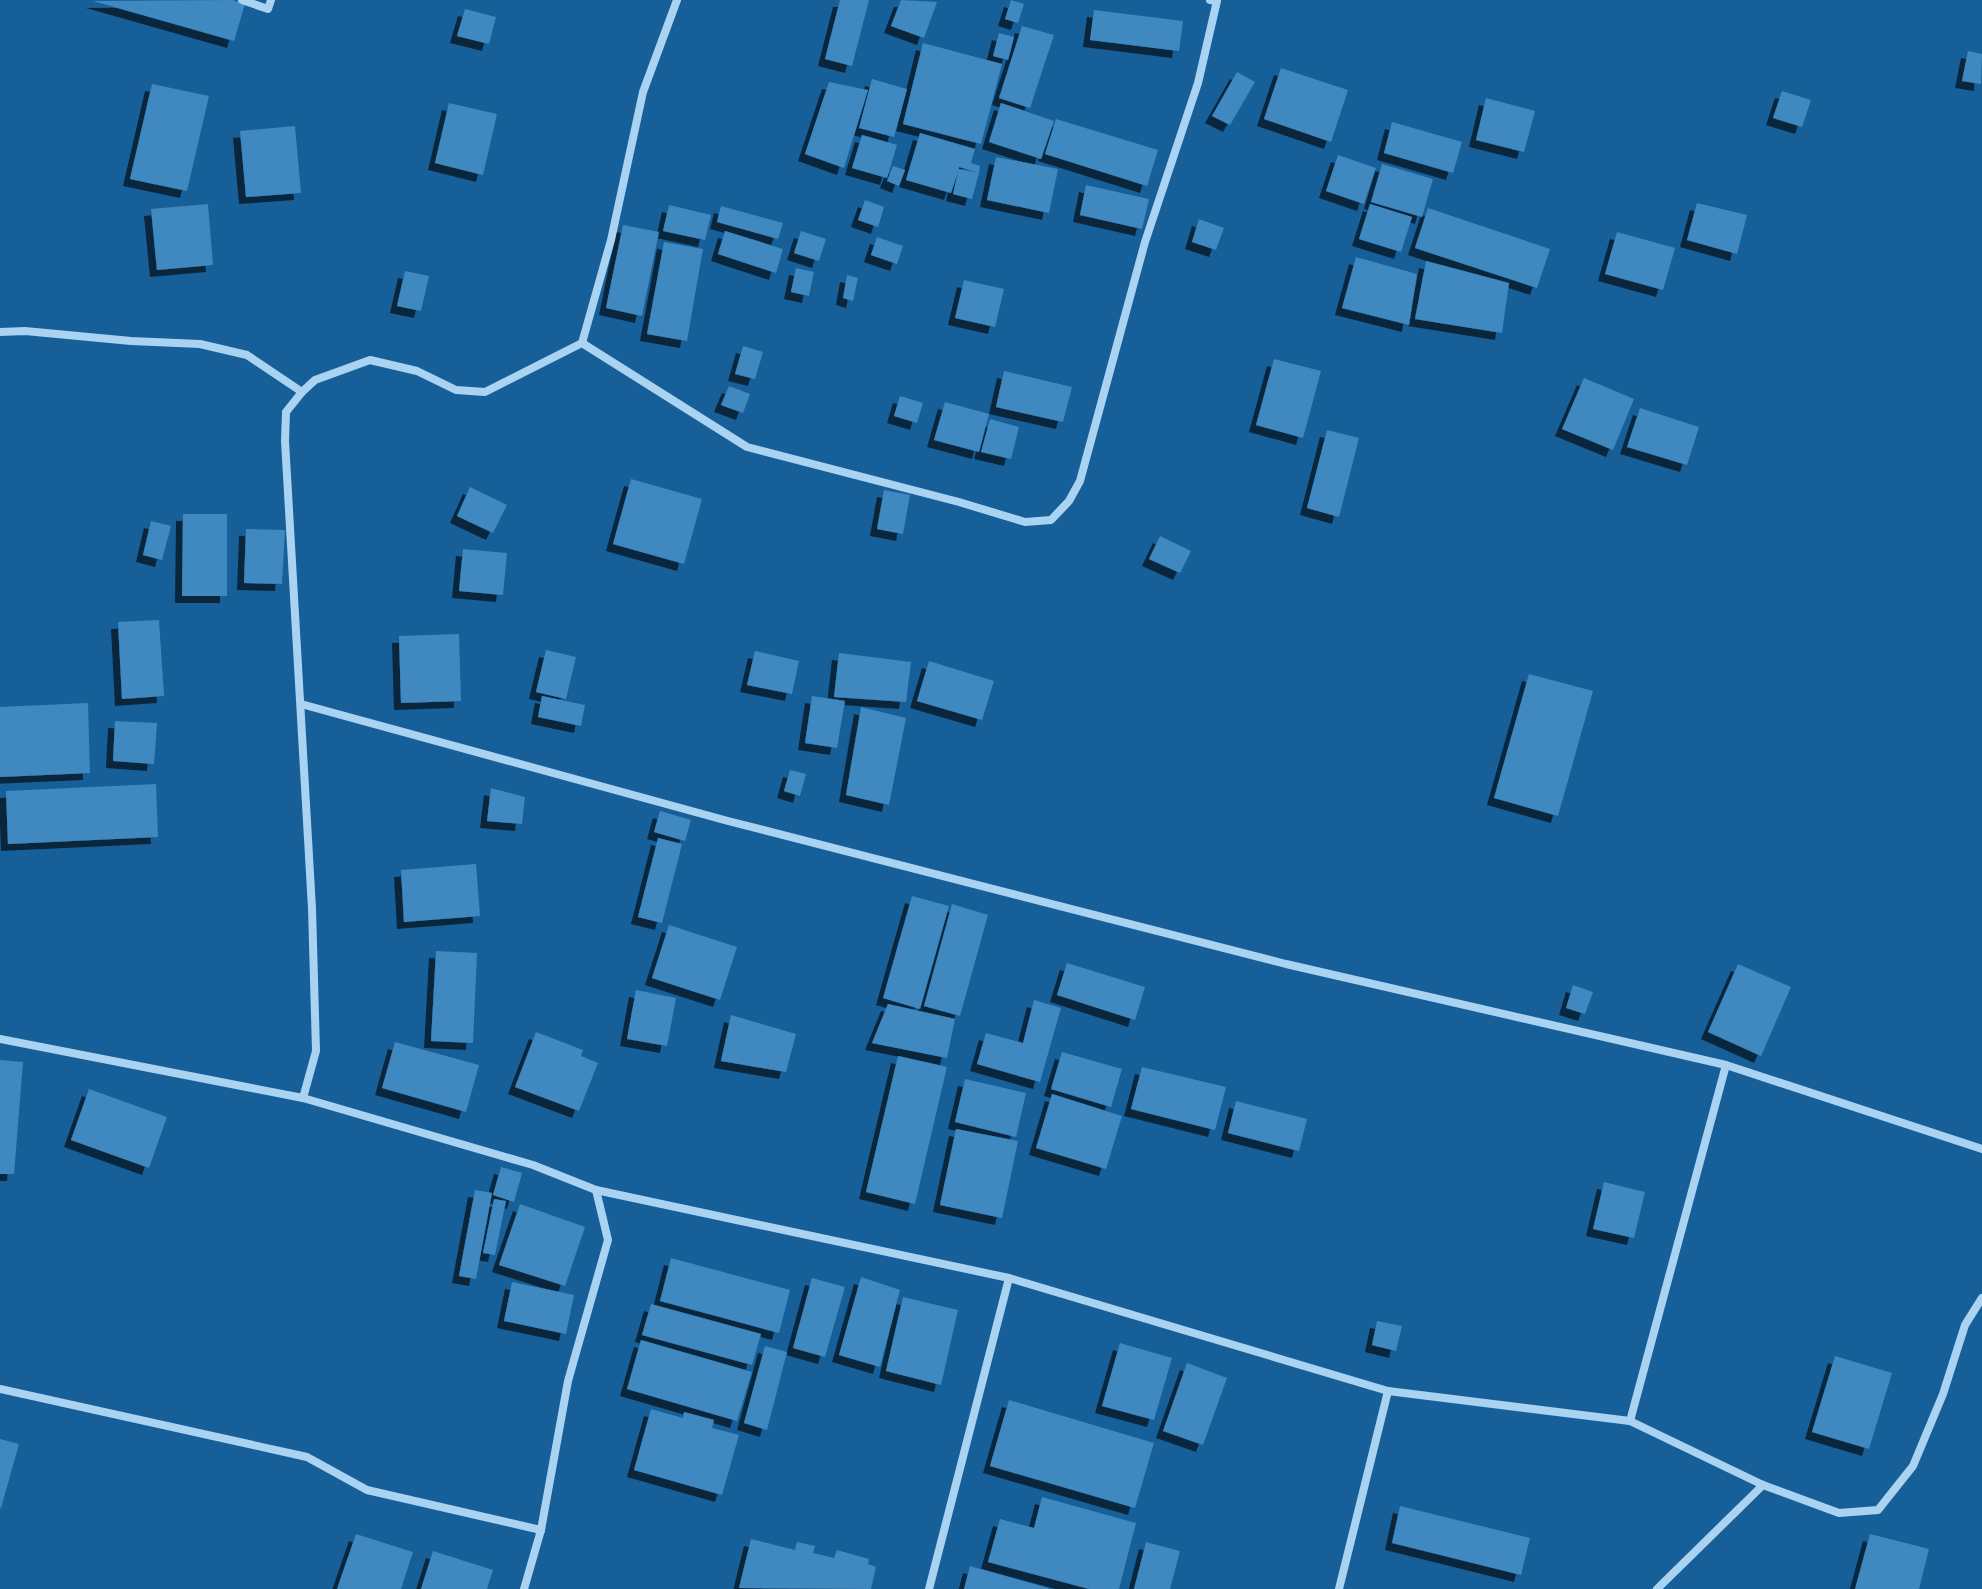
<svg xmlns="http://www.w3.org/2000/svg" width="1982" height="1589" font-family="Cabin,sans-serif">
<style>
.building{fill:#3f88c0;filter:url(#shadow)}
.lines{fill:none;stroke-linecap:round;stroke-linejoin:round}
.street{stroke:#aad3f2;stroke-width:8}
</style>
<defs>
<filter id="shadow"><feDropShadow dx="-7" dy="7" stdDeviation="0" flood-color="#0009"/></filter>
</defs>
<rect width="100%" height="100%" fill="#165f99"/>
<g class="building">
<path d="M232,0L245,4L234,41L93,1Z"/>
<path d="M840,0H869L852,66L825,59Z"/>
<path d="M901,0L937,2L924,38L891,26Z"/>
<path d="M1011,0L1024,4L1018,23L1005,19Z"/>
<path d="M465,9L496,17L489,44L457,36Z"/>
<path d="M1094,10L1183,21L1179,51L1090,40Z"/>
<path d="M1022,26L1054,35L1030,108L999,98Z"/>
<path d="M999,33L1014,37L1008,60L993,56Z"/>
<path d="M923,43L1002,64L981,144L903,124Z"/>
<path d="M1968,51L1982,54L1981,84L1962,81Z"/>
<path d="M1281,68L1348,90L1331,142L1264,119Z"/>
<path d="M1237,72L1255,82L1230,125L1212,116Z"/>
<path d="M872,79L907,89L894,137L859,128Z"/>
<path d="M829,82L868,90L844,168L805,154Z"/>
<path d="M152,84L209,96L187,191L130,179Z"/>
<path d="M1782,91L1811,100L1802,127L1773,118Z"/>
<path d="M1486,98L1535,111L1524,152L1476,140Z"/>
<path d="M449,103L497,114L483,175L435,163Z"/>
<path d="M1001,103L1054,121L1041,159L989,142Z"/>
<path d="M1056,119L1158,150L1147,186L1045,154Z"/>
<path d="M1392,122L1462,142L1453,173L1384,153Z"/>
<path d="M295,126L301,193L246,197L240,131Z"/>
<path d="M920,133L975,149L971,163L980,166L979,173L959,167V169L979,173L972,199L953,194L958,172L951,193L906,180Z"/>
<path d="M862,135L897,145L887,178L852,168Z"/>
<path d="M1338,155L1376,168L1364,204L1326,191Z"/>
<path d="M996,157L1058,169L1049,213L987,200Z"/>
<path d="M1382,164L1433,179L1422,217L1371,202Z"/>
<path d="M893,166L905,170L899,186L887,181Z"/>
<path d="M1086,185L1149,199L1142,229L1080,215Z"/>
<path d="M865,200L884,207L878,227L858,220Z"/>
<path d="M1697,203L1747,215L1737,254L1687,240Z"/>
<path d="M208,204L213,265L157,270L151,209Z"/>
<path d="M1370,204L1412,217L1401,252L1359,239Z"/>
<path d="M669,205L711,215L705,240L663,231Z"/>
<path d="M721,206L783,223L778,239L717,222Z"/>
<path d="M1428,208L1550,249L1537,288L1415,248Z"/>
<path d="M1199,219L1224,228L1216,250L1192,242Z"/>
<path d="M623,225L659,232L642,316L606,308Z"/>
<path d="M725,231L783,249L776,273L718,254Z"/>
<path d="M801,231L826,239L819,261L794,253Z"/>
<path d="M1617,232L1675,248L1663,290L1605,274Z"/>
<path d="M877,237L903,246L897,264L871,255Z"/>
<path d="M664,242L703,249L687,341L647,334Z"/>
<path d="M1356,257L1417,274L1409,325L1342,308Z"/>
<path d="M1426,261L1509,283L1502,333L1415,319Z"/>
<path d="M796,268L814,272L809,296L791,292Z"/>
<path d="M405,271L429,276L421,311L397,306Z"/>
<path d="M847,275L858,278L853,301L843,298Z"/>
<path d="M964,280L1004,289L995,327L955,318Z"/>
<path d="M743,346L763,352L755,379L735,374Z"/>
<path d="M1274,359L1321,371L1303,438L1256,425Z"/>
<path d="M1004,371L1072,387L1063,422L996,407Z"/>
<path d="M1584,378L1634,399L1613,450L1562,429Z"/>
<path d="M729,386L750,394L743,413L721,405Z"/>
<path d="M900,396L923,403L917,423L894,416Z"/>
<path d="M945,402L989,414L979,452L934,440Z"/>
<path d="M1640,408L1699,427L1687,465L1627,447Z"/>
<path d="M990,419L1019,427L1011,459L981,452Z"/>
<path d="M1327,430L1359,438L1339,517L1307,508Z"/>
<path d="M631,479L702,499L684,564L613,544Z"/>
<path d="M470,487L507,505L493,533L457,516Z"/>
<path d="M884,490L910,495L903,534L877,529Z"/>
<path d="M183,514H227V596H182Z"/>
<path d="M151,521L171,526L162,560L143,555Z"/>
<path d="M246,529L285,530L282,584L244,583Z"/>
<path d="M1160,536L1191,551L1180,573L1149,559Z"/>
<path d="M463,549L507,553L503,595L459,591Z"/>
<path d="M159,620L164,696L122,699L118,622Z"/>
<path d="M459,634L461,701L401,703L399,636Z"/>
<path d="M546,650L576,657L566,699L536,692Z"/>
<path d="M755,651L799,661L792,694L747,685Z"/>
<path d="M839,653L911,662L906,702L834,697Z"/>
<path d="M929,661L994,681L982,720L917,701Z"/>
<path d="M1529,674L1593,691L1558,816L1494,798Z"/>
<path d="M542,696L585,705L581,726L538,717Z"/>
<path d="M812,696L845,701L837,748L805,743Z"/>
<path d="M88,703L90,773L0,777V707Z"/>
<path d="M861,707L906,718L889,805L846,795Z"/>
<path d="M115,721L157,723L154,764L113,761Z"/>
<path d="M790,770L806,774L800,796L784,791Z"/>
<path d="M156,784L158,837L8,844L6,791Z"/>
<path d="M491,788L525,797L522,824L487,821Z"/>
<path d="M660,811L691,820L685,841L654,832Z"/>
<path d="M658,838L682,844L662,923L638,917Z"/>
<path d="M476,864L480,916L404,922L401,870Z"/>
<path d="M912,896L949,906L920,1009L883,998Z"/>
<path d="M952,904L988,915L960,1016L924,1006Z"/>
<path d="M669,925L737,947L720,1000L652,978Z"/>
<path d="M436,951L477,953L473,1043L431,1041Z"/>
<path d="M1067,963L1145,987L1135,1020L1057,995Z"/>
<path d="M1738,964L1791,987L1761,1056L1708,1032Z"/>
<path d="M1573,985L1593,992L1585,1014L1566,1008Z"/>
<path d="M636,990L676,998L667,1046L627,1039Z"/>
<path d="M1034,1000L1061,1008L1040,1082L977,1064L986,1033L1023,1043Z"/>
<path d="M888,1004L955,1019L947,1058L872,1043Z"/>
<path d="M731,1015L796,1034L786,1072L721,1061Z"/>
<path d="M536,1032L583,1050L581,1056L598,1063L579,1111L515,1087Z"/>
<path d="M395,1042L479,1065L466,1112L382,1088Z"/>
<path d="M1062,1052L1122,1069L1111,1107L1051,1089Z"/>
<path d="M898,1056L947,1067L915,1204L866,1192Z"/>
<path d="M0,1060L23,1062L14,1174H0Z"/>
<path d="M1142,1067L1226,1087L1215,1130L1131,1109Z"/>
<path d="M965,1079L1026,1093L1016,1137L955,1122Z"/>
<path d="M89,1089L167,1117L149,1168L71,1140Z"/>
<path d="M1052,1094L1122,1116L1106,1169L1036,1148Z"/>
<path d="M1236,1101L1307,1119L1299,1151L1228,1133Z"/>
<path d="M956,1129L1018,1141L1002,1218L940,1205Z"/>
<path d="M501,1167L522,1173L514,1202L493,1195Z"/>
<path d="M1604,1182L1645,1192L1634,1238L1593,1229Z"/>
<path d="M475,1190L492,1193L476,1279L459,1276Z"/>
<path d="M494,1199L506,1201L495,1255L483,1253Z"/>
<path d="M520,1204L585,1227L565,1286L499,1265Z"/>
<path d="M671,1258L790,1290L779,1333L660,1301Z"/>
<path d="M861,1277L900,1290L880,1367L839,1355Z"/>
<path d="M812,1278L845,1287L825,1357L793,1348Z"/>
<path d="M512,1282L574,1295L566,1334L504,1321Z"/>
<path d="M903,1297L958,1310L941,1385L886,1371Z"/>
<path d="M651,1304L761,1334L752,1365L642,1335Z"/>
<path d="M1377,1321L1402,1326L1396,1351L1372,1345Z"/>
<path d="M641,1340L752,1372L737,1421L627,1389Z"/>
<path d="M1120,1343L1172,1358L1154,1420L1102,1406Z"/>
<path d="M765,1346L787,1352L767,1430L744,1423Z"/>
<path d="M1835,1356L1892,1373L1869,1449L1812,1432Z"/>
<path d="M1187,1363L1227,1378L1203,1445L1163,1431Z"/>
<path d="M1009,1400L1154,1443L1135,1508L990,1466Z"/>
<path d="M651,1409L683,1418L684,1412L714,1420L712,1428L739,1435L722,1495L634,1470Z"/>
<path d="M0,1439L19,1444L1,1508H0Z"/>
<path d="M1042,1497L1136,1523L1119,1589H1089L988,1562L1000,1519L1034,1528Z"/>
<path d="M1400,1506L1530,1538L1521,1575L1392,1543Z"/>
<path d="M356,1534L413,1552L401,1589H337Z"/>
<path d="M1870,1534L1929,1549L1919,1589H1855Z"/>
<path d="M751,1539L795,1550L797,1542L815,1546L813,1553L834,1558L837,1550L869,1559L868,1564L876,1567L871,1589L739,1588Z"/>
<path d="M1146,1542L1180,1551L1170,1589H1134Z"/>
<path d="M433,1551L493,1570L487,1589H421Z"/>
<path d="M970,1566L1048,1588V1589H964Z"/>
</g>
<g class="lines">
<g class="street">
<path d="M242,0L268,9L271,0"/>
<path d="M0,332L25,331L131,341L200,344L247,355L302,392"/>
<path d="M582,343L747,447L959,502L1025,522L1051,520L1069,501L1080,481L1145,242L1198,83L1217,1L1210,0"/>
<path d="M301,704L728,821L1286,964L1726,1065L1982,1149"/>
<path d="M0,1039L303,1098L316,1051L312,908L285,441L286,412L302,392L315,380L370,360L417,371L456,390L485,392L582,343L611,240L643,92L677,0"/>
<path d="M303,1098L533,1165L596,1190L608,1240L568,1381L541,1530L524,1589"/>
<path d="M596,1190L1009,1278L1388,1391L1630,1421L1763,1485L1839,1513L1878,1510L1913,1466L1943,1394L1965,1325L1982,1298"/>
<path d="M0,1389L307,1457L367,1490L541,1530"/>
<path d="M1630,1421L1726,1065"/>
<path d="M929,1589L1009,1278"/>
<path d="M1339,1589L1388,1391"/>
<path d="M1657,1589L1763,1485"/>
</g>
</g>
</svg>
